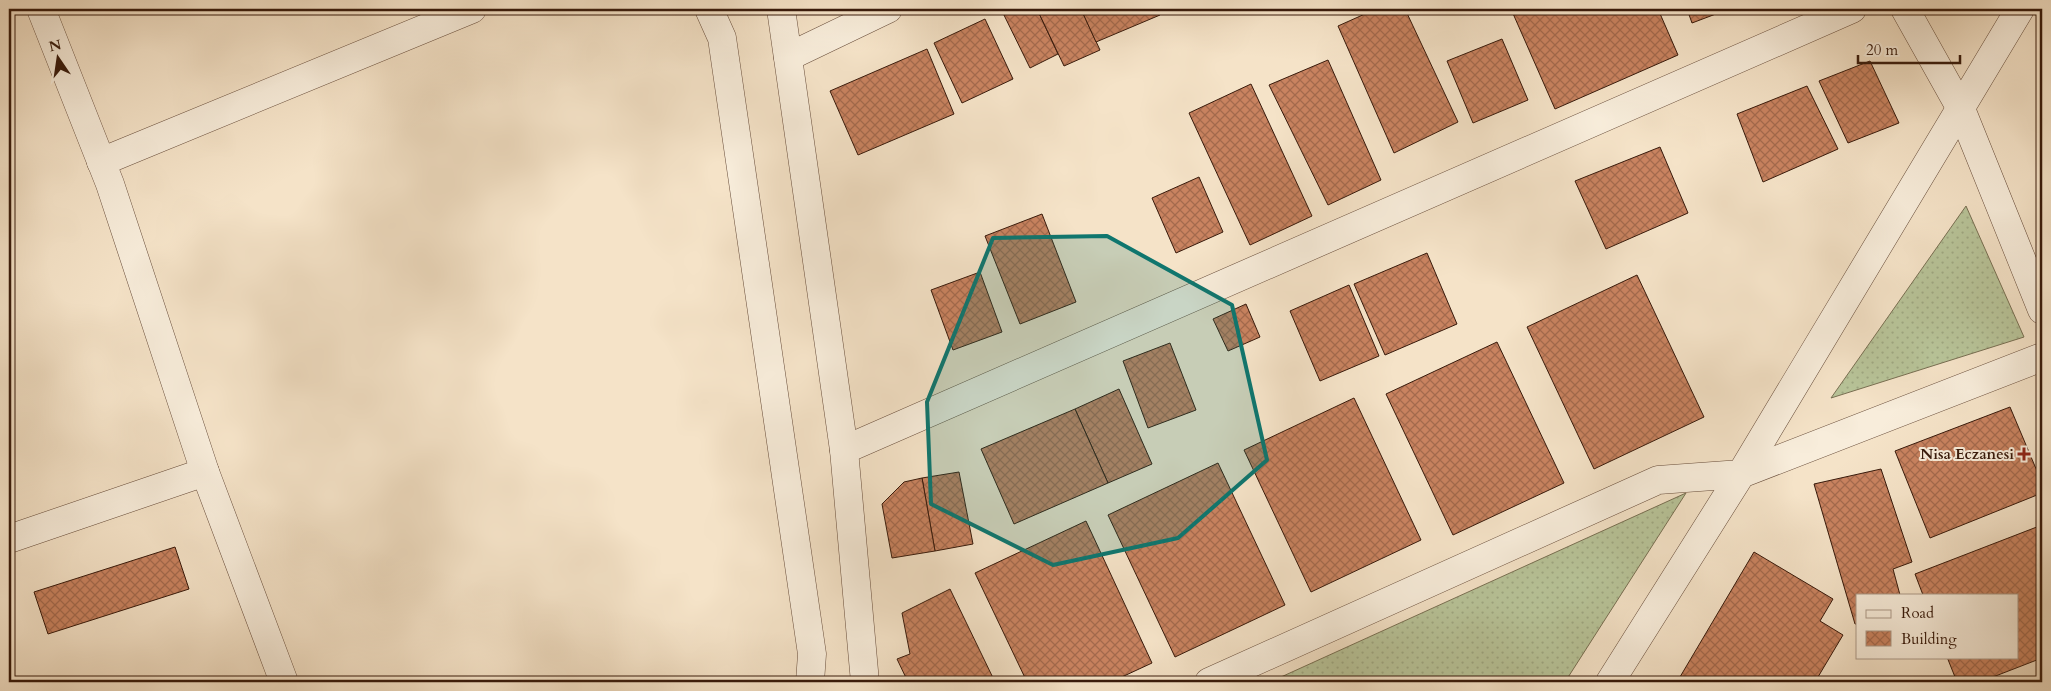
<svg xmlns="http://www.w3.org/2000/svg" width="2051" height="691" font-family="Cardo,serif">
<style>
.grass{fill:url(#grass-dots);stroke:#786f52}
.building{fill:url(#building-cross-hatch);stroke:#381a0b}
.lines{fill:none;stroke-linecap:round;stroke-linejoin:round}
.minor-casing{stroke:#674c3a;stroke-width:29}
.minor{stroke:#f8eddb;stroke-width:28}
.marked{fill:#0f766e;fill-opacity:0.2;stroke:#0f766e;stroke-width:4;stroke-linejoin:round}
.poi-dot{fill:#8f2418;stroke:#f8eddb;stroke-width:2}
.labels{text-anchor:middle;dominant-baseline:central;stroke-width:4;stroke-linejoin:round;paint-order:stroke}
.poi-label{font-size:15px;font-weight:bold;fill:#381a0b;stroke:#f8eddb;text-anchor:end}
</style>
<defs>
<pattern id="grass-dots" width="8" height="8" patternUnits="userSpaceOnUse" patternTransform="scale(1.25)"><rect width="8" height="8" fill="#b8c499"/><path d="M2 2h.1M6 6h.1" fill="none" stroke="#9fa882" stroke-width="1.8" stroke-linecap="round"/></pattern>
<pattern id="building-cross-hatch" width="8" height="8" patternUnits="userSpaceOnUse" patternTransform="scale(1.25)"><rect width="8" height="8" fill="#c98360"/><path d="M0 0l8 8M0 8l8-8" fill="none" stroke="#a46a4d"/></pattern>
</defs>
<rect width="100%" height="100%" fill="#f5e3c8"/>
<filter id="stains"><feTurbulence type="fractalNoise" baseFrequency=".004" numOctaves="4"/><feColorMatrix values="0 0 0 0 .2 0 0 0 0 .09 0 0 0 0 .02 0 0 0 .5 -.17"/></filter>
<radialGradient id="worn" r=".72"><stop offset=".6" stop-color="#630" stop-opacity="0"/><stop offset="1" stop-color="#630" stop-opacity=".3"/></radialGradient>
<g class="grass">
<path d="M1966,206L2024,337L1831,398Z"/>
<path d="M1686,493L1565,682H1270Z"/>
</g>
<g class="building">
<path d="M1001,9H1037L1058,54L1030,68Z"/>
<path d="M1037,9H1081L1100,50L1064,66Z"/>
<path d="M1081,9H1157L1160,15L1096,42Z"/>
<path d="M1376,9H1405L1458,122L1394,153L1338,26Z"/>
<path d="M1511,9H1658L1678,55L1555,109Z"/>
<path d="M1687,9H1729L1692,23Z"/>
<path d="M985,19L1013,79L962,103L934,43Z"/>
<path d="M1502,39L1528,100L1473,123L1447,61Z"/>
<path d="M927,49L954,114L858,155L830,91Z"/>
<path d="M1328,60L1381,180L1328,205L1269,85Z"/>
<path d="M1870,61L1899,123L1848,143L1819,81Z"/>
<path d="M1251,84L1312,216L1250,245L1189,113Z"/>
<path d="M1807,86L1838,149L1763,182L1737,114Z"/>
<path d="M1660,147L1688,213L1606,249L1575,181Z"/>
<path d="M1199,177L1223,232L1176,253L1152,198Z"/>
<path d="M1042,214L1076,302L1020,324L985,236Z"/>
<path d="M1427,253L1457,324L1385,355L1354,284Z"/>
<path d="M980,272L1002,332L953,350L931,290Z"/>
<path d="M1637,275L1704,417L1594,469L1527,327Z"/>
<path d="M1349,285L1379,356L1320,381L1290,311Z"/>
<path d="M1246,304L1260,337L1228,351L1213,319Z"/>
<path d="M1497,342L1564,483L1453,535L1386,394Z"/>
<path d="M1170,343L1196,410L1148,428L1123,361Z"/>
<path d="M1119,389L1152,464L1108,483L1075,409Z"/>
<path d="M1354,398L1421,540L1311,592L1244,450Z"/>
<path d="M2010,407L2042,483V493L1930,538L1895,451Z"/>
<path d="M1075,409L1108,483L1014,524L981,449Z"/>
<path d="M1218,463L1285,605L1175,657L1108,515Z"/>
<path d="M1881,469L1912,562L1893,569L1900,595H1857V624H1855L1814,484Z"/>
<path d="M959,472L973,544L935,551L922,478Z"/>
<path d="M922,478L935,551L892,558L882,504L904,482Z"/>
<path d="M1086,521L1152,663L1111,682H1027L975,573Z"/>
<path d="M2042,525V658L1980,682H1957L1947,657H2017V595H1923L1915,574Z"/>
<path d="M175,547L189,589L48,634L34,592Z"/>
<path d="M1754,552L1833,599L1820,621L1843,635L1815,682H1677Z"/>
<path d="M950,589L995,682H908L897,659L910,654L902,613Z"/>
</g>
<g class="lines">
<defs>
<g id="minor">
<path d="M41,9L110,184L205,472L284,682"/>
<path d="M709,9L722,38L812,654L810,682"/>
<path d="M781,9L844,450L865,682"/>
<path d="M1905,9L1961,109L2042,310"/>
<path d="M788,57L888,9"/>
<path d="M101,162L472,9"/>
<path d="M844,450L1852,9"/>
<path d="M9,539L205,472"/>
<path d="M1209,682L1658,480L1741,474L2020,9"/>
<path d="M1610,682L1741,474L2042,357"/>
</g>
</defs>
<use href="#minor" class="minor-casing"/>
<use href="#minor" class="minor"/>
</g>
<path class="marked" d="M1107,236L1232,305L1267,460L1178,538L1053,565L931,504L927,402L993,238Z"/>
<path class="poi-dot" d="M2021.5 446.5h5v5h5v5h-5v5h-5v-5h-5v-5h5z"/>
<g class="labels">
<g class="poi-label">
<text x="2014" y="454">Nisa Eczanesi</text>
</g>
</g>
<rect width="2051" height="691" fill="none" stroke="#f5e3c8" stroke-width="30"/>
<rect x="10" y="10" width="2031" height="671" fill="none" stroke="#381a0b" stroke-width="2.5"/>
<rect x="15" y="15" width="2021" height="661" fill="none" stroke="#381a0b"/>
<rect x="1856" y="594" width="162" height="65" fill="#f8eddb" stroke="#ab9988"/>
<rect x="1866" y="610" width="25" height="8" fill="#f8eddb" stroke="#ab9988"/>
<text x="1901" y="618" font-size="15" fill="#381a0b">Road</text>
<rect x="1866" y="631" width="25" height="15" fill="url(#building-cross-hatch)" stroke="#ab9988"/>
<text x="1901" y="644" font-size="15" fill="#381a0b">Building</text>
<g transform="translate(58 58) rotate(347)" stroke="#f8eddb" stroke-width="4" paint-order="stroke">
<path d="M0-4L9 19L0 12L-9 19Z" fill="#381a0b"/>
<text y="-8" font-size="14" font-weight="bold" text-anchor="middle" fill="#381a0b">N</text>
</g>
<path d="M1858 55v8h102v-8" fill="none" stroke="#381a0b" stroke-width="2.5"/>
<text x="1866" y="55" font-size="15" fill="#381a0b" stroke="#f8eddb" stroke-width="4" paint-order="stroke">20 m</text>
<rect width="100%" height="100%" filter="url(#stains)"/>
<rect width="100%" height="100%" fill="url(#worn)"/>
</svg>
